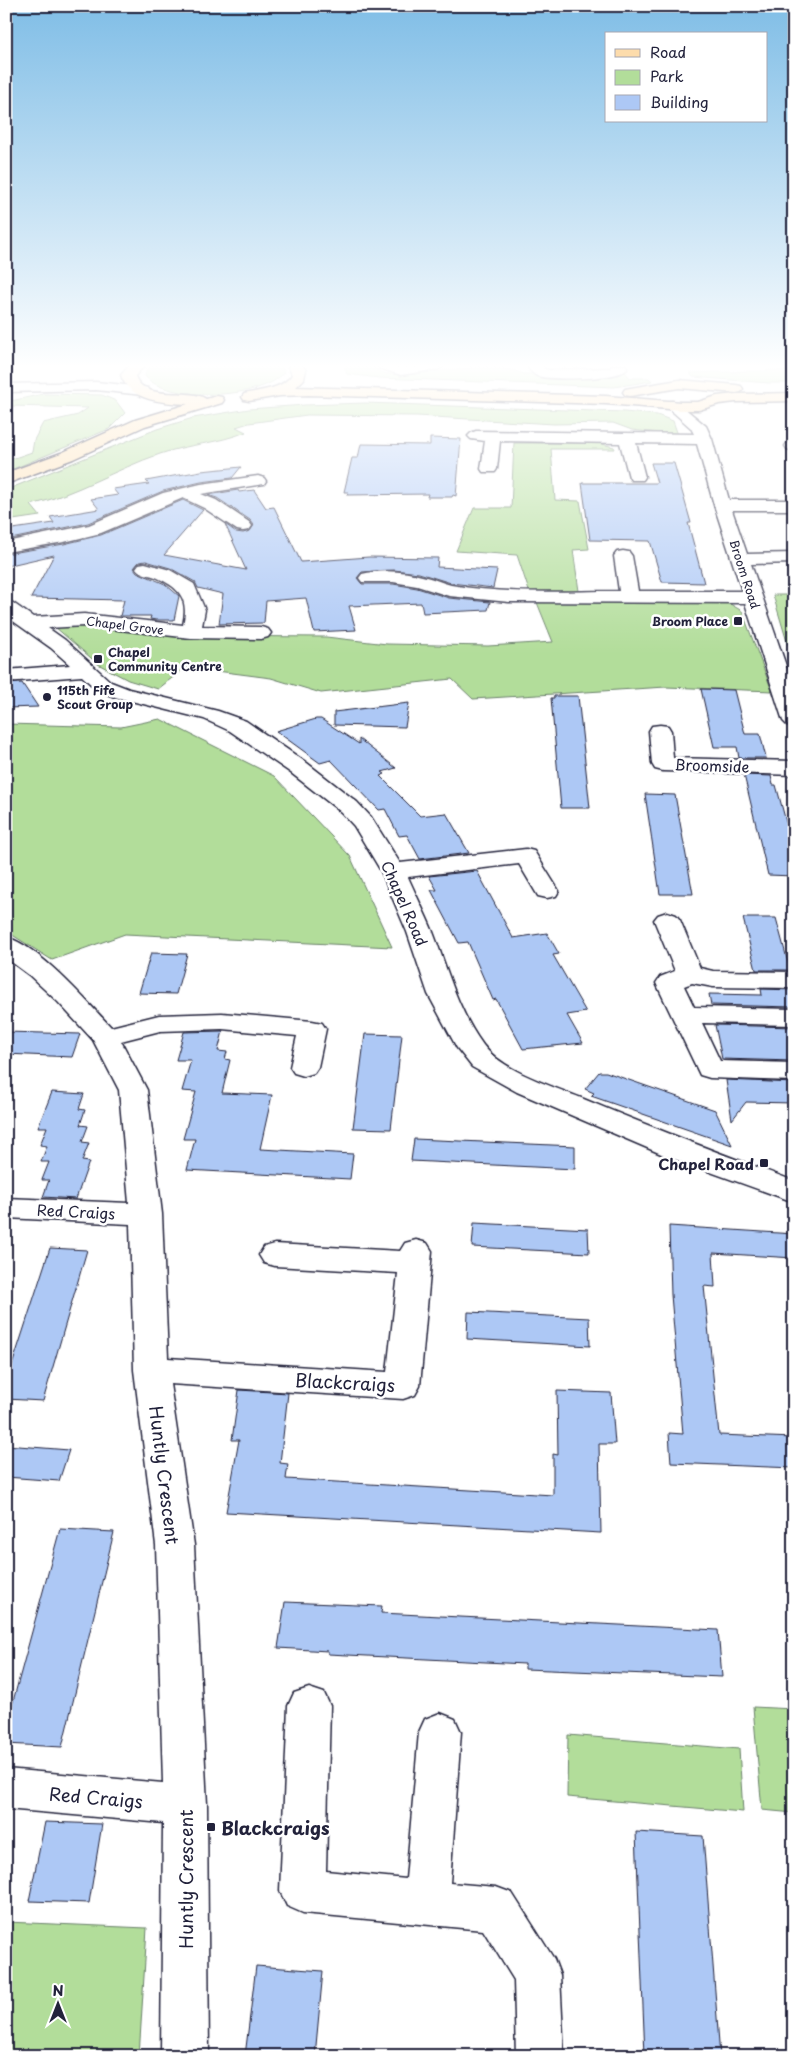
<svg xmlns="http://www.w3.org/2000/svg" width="800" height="2062" font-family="'Playpen Sans',sans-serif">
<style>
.green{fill:#b2dd9a;stroke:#6a806a}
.building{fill:#adc8f5;stroke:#22223b}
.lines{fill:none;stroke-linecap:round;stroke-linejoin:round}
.minor-casing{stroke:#22223b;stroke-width:3}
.major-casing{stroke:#22223b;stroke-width:3}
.minor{fill:#fff;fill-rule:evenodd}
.major{fill:#fddcac;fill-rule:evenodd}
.poi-dot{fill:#22223b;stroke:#fff;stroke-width:2}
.labels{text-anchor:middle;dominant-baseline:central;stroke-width:5;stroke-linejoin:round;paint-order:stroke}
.far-street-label{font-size:12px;fill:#22223b;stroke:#fff}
.far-poi-label{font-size:12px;font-weight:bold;fill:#22223b;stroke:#fff;text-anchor:start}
.street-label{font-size:15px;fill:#22223b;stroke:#fff}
.poi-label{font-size:15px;font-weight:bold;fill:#22223b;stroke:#fff;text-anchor:end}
.near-street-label{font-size:18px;fill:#22223b;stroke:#fff}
.near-poi-label{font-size:18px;font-weight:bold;fill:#22223b;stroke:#fff;text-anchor:start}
</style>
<rect width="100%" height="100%" fill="#fff"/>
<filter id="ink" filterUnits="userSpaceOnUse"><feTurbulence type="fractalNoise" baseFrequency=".02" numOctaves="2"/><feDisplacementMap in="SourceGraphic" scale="10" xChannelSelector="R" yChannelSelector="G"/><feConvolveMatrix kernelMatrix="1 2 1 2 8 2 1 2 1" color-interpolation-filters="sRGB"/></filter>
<g filter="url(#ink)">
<g class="green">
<path d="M153,365H281L284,372C265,400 165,402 145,376L147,369Z"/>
<path d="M344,365C351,365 361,363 368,365C375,367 381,374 389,374C433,377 482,358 524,374L625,372L630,378H649L652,381L614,387L379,378L347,374Z"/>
<path d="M794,370V383H769L693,377L690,373Z"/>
<path d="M43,394L102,395L116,401L125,413L109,429L6,472V461L32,452L34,440L43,423L78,415L88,408L11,406V401Z"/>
<path d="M365,403L624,412L657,415L673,421L678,435L632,430L613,423L554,424L417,416L307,415L249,423L236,427L246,432C216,444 188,444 160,454C116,469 76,494 31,505L40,516L6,521V490L157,429L193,418L249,409L305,405Z"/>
<path d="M514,443H598L614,447L615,449H551L555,500L580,501L589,549L573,550L579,591H529L517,555L456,551L474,508H511Z"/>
<path d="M773,595H794V648L788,645Z"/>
<path d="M536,600L725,601L742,611L772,691L666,687L473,699L452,679L321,693L271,678L186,667L158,689L128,680L98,664L55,627L85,624L174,636L326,637L387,644L488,646L553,642Z"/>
<path d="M160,719L274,776L350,856L392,947L125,934L52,960L6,931V724L121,727Z"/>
<path d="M753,1707L794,1709V1813L762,1810Z"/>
<path d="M568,1735L739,1749L743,1812L567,1797Z"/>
<path d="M6,1922L147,1928L139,2056H6Z"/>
</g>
<g class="building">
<path d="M430,438L461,439L456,496L453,495L452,497H427L428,494L347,495L348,492H344L352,458H358L361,444L430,445Z"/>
<path d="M651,463H674L691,523H688L704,583L662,582L650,541L590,540L582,483H657Z"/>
<path d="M241,467L232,478L201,482L163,491L88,523L6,540V530L54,523L50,517L99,509L91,499L118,495L113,489L149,484L146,481L201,471Z"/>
<path d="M238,490L239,492L254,490L266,508L274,507L301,562L369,557L438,558L437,567L497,570L493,588L451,583L419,573L394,570L362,572L357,578L362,584H393L417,588L449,598L490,602L488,610L423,613L421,603L349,606L356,630L314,632L306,598L266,601L264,623L219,624L223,594L198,588L195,582L170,568L146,561L139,562L134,568L137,572L165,584L179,596L174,620H156L150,619L151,616H120L124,600L31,598L54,555L6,566V554L64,544L101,535L183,500L203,510L164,555L246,570L225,524L236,532L243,533L250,531L254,525L250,520L217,498L208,495Z"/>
<path d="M22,683L38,707L6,708V684Z"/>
<path d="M701,689L734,690L745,734H760L766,758H739L737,747H714Z"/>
<path d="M554,696H578L590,808H561L551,698H554Z"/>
<path d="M409,703L405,727L334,725V712Z"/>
<path d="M316,719H321L359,744V739L396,768L382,772L385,774L380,776L420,816L446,813L469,853L420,859L407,835L399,836L385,809L379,810L331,760L320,763L276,731Z"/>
<path d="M744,775L771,776L773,785H776L794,851V876L768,875Z"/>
<path d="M645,794L675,795L693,894H660Z"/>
<path d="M477,871L513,938L547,933L559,954L553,955L586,1012L567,1015L583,1043L523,1049L496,999L493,1000L468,942L459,943L431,890H437L429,876Z"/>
<path d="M743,918H776L790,970H756Z"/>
<path d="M151,953L187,954L176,994L139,993Z"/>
<path d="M761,989L794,990V1007L711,1005L709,994L762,995Z"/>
<path d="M715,1025L794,1027V1061L722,1059Z"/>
<path d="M223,1031L218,1051L227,1052L225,1059L230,1060L222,1093L272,1095L260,1149L353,1154L350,1179L187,1170L195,1139H183L196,1092L182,1091L191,1060H176L184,1032Z"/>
<path d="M6,1032L80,1034L72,1057L6,1054Z"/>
<path d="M365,1034L402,1035L391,1129L353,1128Z"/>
<path d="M599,1072H606L715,1110L732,1145L591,1096L594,1093L585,1089Z"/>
<path d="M726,1080L794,1083V1103L746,1102L732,1120Z"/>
<path d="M52,1092L84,1094L79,1109L85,1110L80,1125L88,1126L82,1142L89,1143L82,1161L89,1162L76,1199L43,1197L49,1180H42L49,1162H41L47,1146L40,1145L47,1127H38Z"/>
<path d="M414,1139L575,1146V1169L411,1161Z"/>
<path d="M474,1223L588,1229L589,1253L472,1247Z"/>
<path d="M669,1226L794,1234V1258L713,1253L715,1287L704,1286L719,1435L794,1438V1468L671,1463L669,1433L683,1434L671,1295Z"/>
<path d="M50,1248L87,1250L43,1401L6,1399V1384Z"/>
<path d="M468,1312L589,1318L590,1346L467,1339Z"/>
<path d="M239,1390L288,1393L280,1463L288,1464L286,1479L553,1495V1454L558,1455L557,1391L611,1393L615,1444H599L601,1533L226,1512L239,1440H232Z"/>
<path d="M6,1445L69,1450L59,1481L6,1477Z"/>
<path d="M60,1529L114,1532L62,1747L6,1744V1727Z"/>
<path d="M285,1602L382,1606L381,1613L718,1630L722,1677L525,1669V1664L328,1654V1651L278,1648Z"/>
<path d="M45,1822L102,1824L89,1903L29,1901Z"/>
<path d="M636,1832L703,1836L720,2056H645Z"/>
<path d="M256,1966L323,1971L315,2056H245Z"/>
</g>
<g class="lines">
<defs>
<g id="minor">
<path d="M377,365L402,367L446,365L439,369L401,375L379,368Z"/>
<path d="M526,365H541L545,369L550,370L610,368L612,365H626L627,369C618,380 551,380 537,376C533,374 529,369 526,365Z"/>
<path d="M96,382L143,387L148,388L150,391L148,394L143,395L96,390L6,392V384Z"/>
<path d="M672,401L677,402L706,426L712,439L729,500H794V510H732L747,554L794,553V563L751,564L794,689V727L787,725L783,721L745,603L509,602L449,596L417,586L393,582H362L359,578L362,574C382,569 406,571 426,577C434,579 443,583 451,585C506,595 564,591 619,591L614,556L617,552L623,551L629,552L632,556L638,591H742L714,505L697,444L636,443L645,477L643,480H631L629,477L620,443L500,441L497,469L495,472H483L481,469L485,441L471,439L468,436L471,433L476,431L694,434L691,428L665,405L667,402Z"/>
<path d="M793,441L794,451L787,449L785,446L787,443Z"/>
<path d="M258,476L264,478L266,481L264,484L201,494L216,500L249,522L252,526L249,530L243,531L237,530L204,508L183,498L101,533L64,542L6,552V542L89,525L163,493L201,484Z"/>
<path d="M145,563L170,570L194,584L205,610L202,626L261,627L268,629L271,633L268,637L261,639L191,638L84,626L48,628L65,640L111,682L129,689L218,711L246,721L307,763L357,802L371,817L400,863L526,849L534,851L559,891L556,896L547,898L538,896L519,864L408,877C416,895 425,913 433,932C448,971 458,1011 483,1045C503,1072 555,1087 586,1100C655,1129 724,1155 794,1181V1202L666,1156L517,1092L472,1067L457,1048L428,994L407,932L381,871L354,826L341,812L291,773L230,731L204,719L115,697L97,690L82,676L6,682V670L70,665L51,648L6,616V601L13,603L33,617L84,614L183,625C189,600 181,589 158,578C150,574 141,575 136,568L139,564Z"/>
<path d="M660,725L668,726L671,731L673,758L794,761V775L663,771L655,769L652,764L649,731L652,726Z"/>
<path d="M667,912L676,915L680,920L700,968L713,971L794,972V988L713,987L692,983L684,986L694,1007L794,1009V1025L702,1023L720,1061L794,1063V1081L710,1078L700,1075L656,983L660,977L675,971L654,920L658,915Z"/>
<path d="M6,937C38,945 88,1003 111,1027L159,1015L222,1013L312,1021L322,1023L326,1029L318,1067L314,1073L304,1076L294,1073L290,1067L297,1036L222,1029L160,1031L121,1041L147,1090L162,1214L168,1358L387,1372L398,1273L275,1266L264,1263L259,1255L264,1247L275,1244L400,1251L405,1243L416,1240L427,1243L432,1251L420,1386L415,1395L403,1399L170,1384L194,1545L207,1805L209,2056H161L163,1823L6,1809V1769L163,1783L156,1545L134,1370L130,1224L6,1218V1198L129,1203L119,1090L93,1040L58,1002L29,975L6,958Z"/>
<path d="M309,1688L324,1693L330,1706L326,1871L406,1879L419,1732L425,1719L440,1713L455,1719L461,1732L450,1883L496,1887L512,1893L554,1959L560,1975L564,2056H516L514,1980L483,1930L303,1913L287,1906L280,1891L288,1706L294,1693Z"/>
</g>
<g id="major">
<path d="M130,365H145L135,376C144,403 190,387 206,399L217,396L222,397L224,400L222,403L145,426L73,459L6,484V473L61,453L135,420L188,404C165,403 129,401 121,375Z"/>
<path d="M288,365H302L306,370L304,379L296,387L606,396L681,402H698L717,396L736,394L794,393V401L736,402L719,404L699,410H681L606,404L308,395L280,396L249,401L244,400L242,397L244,394C260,390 281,390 292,375Z"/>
<path d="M679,380L736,385L741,386L743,389L741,392L736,393L679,388L630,396L625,395L623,392L625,389L630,388Z"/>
</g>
</defs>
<use href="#minor" class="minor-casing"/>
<use href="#major" class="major-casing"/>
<use href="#minor" class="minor"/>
<use href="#major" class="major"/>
</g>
</g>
<linearGradient id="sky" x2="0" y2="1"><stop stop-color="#7fbde6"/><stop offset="0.56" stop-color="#fff"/><stop offset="1" stop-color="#fff" stop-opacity="0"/></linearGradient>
<rect width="800" height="654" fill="url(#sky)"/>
<g class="poi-dot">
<rect x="733" y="616" width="10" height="10" rx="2.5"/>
<rect x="93" y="654" width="10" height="10" rx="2.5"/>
<circle cx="47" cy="697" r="5"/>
<rect x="759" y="1158" width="10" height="10" rx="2.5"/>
<rect x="206" y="1822" width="10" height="10" rx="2.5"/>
</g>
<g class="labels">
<g class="far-street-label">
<text transform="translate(745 574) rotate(72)">Broom Road</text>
<text transform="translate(125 625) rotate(7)">Chapel Grove</text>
</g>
<g class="far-poi-label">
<text x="728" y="621" text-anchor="end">Broom Place</text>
<text x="108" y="652">Chapel<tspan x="108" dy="14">Community Centre</tspan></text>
<text x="57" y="690">115th Fife<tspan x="57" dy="14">Scout Group</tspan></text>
</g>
<g class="street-label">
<text transform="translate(712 765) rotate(2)">Broomside</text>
<text transform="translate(405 903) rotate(66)">Chapel Road</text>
<text transform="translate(76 1211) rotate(3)">Red Craigs</text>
</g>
<g class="poi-label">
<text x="754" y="1163">Chapel Road</text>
</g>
<g class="near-street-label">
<text transform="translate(345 1382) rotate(3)">Blackcraigs</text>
<text transform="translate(165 1475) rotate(83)">Huntly Crescent</text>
<text transform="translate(96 1797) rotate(5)">Red Craigs</text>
<text transform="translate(185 1879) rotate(-90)">Huntly Crescent</text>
</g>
<g class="near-poi-label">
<text x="221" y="1827">Blackcraigs</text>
</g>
</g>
<rect width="800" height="2062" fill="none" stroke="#fff" stroke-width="25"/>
<rect x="12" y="12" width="775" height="2037" fill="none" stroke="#22223b" stroke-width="2" filter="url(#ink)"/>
<rect x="605" y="32" width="162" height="90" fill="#ffffff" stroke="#a7a7b1"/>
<rect x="615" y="49" width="25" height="8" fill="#fddcac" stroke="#a7a7b1"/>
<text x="650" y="58" font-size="15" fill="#22223b">Road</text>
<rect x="615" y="70" width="25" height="15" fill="#b2dd9a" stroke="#a7a7b1"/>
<text x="650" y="82" font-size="15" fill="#22223b">Park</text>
<rect x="615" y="95" width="25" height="15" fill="#adc8f5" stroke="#a7a7b1"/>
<text x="650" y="108" font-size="15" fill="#22223b">Building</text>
<g transform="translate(58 2004)" stroke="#ffffff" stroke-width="4" paint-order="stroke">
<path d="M0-4L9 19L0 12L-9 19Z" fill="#22223b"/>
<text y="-8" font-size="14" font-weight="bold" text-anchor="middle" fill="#22223b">N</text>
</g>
</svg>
